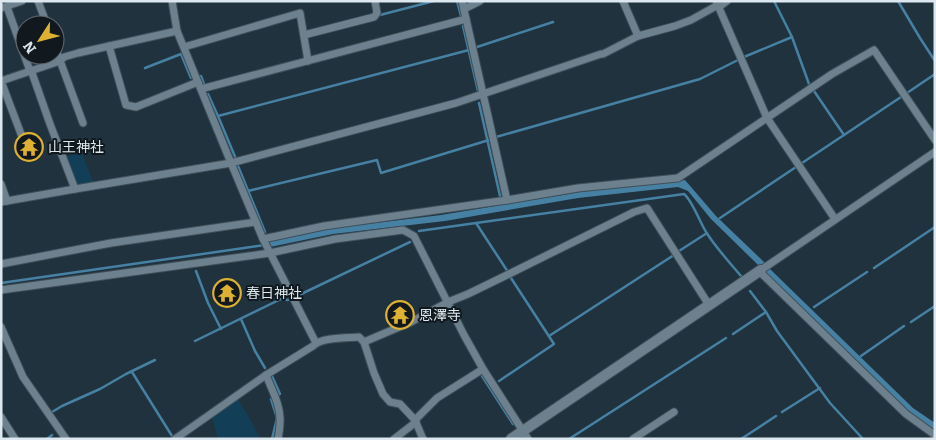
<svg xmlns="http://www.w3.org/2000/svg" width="936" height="440" font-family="Bitter,'Noto Sans JP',serif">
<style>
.green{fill:#123f57}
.water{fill:#4680a3}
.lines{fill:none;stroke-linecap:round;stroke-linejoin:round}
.stream{stroke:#4680a3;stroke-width:2.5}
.street-casing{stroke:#3f4f59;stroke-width:9}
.secondary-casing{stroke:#3f4f59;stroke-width:12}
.street{stroke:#6c808e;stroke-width:7}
.secondary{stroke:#6c808e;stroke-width:10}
.labels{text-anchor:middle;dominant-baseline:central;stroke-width:4;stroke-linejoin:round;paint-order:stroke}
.poi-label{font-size:14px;fill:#dce7ef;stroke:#11191e;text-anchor:start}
</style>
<rect width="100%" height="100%" fill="#20323d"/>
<g class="green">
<path d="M81,151L93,182L75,185L64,157Z"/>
<path d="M238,399L251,421L260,439H218L212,417Z"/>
</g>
<path class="water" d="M685,180L716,216L763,261L771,270L913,408L935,423V432L918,421L711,219L688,191L678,187L578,198L445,221L333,234L270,247L268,242L334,228L441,215L580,192Z"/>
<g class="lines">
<g class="stream">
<path d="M457,1L461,16"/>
<path d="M774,1L792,37"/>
<path d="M898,1L920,38L935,61"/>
<path d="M380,15L434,1"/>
<path d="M463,26L478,91"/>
<path d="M477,47L553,22"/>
<path d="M744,57L792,37L809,84"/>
<path d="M145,68L181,54L191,78"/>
<path d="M201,76L204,84"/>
<path d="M814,91L844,135"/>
<path d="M907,93L935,74"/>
<path d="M208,94L218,116L469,50"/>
<path d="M479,103L500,196"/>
<path d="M218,116L236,159"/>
<path d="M496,137L700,79L738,60"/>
<path d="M802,163L901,97"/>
<path d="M238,166L265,232"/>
<path d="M248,191L377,160L381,173L489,140"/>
<path d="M720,218L796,167"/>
<path d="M476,223L508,272"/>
<path d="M419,231L684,194C693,201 700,224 708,235C718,250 730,263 741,276"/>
<path d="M679,251L707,233"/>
<path d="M874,268L935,227"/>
<path d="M196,271L208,303L221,329"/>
<path d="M1,283L265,245"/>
<path d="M750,291L766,312L777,331L830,403L863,439"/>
<path d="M297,296L410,242"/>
<path d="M814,307L867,272"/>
<path d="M241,319L255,351L265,368"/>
<path d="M911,322L935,306"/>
<path d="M733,334L766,312"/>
<path d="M549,336L674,255"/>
<path d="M195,341L281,299L288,300"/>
<path d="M861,356L904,326"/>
<path d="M132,372L172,436"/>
<path d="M272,376L280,394L278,395"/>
<path d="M482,376L513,424"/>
<path d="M499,381L554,344L511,278"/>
<path d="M52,412L62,406L100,389L126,374L155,360"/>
<path d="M782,412L820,388"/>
<path d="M47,439L52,435"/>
<path d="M272,439L277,418L271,399L273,398"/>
<path d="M569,439L726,338"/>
<path d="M741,439L776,416"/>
</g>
<defs>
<g id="street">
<path d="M38,1L47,25"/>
<path d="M172,1L177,31L231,163L263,239L316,343"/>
<path d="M462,1L507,200"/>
<path d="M623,1L638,36"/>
<path d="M716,1L767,118L835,219"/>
<path d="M7,7L30,71"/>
<path d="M719,7L727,1"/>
<path d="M1,8L22,1"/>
<path d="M464,9L480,1"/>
<path d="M304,35L374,17L377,13L375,1"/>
<path d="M109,46L126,105L136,107L198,82"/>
<path d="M55,47L83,123"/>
<path d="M184,47L300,13L308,61"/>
<path d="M31,70L50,124L75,189"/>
<path d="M1,81L60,61L64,57L78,53L177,31"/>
<path d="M1,81L21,134"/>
<path d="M201,89L466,19"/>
<path d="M1,184L7,201"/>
<path d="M1,202L75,189L231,163L456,103L601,54H603L638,36L675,26L691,20L718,5"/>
<path d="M263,239L324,226L507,200L578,188L678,178L832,74L874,50L935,140"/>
<path d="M1,264L111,243L256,222"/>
<path d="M761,270L935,152"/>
<path d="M759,271L906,414L935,435"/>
<path d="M1,290L270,253L335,239L403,230L414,236L464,335L483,369L528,439"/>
<path d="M1,327L23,377L66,439"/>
<path d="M364,342L411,322L448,302L468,294L509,274L634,212L647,208L709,305"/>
<path d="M266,375C272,390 281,406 280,422C280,428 279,433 278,439"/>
<path d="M1,417L15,439"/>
<path d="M415,420L437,398L483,369"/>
<path d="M175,439L266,375L313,346C321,337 347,338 359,337L364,342L374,373L383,394L390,402L400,404L415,420L423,439"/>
<path d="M394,439L416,422"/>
<path d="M633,439L674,412"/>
</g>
<path id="secondary" d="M511,439L761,270"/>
</defs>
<use href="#street" class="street-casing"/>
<use href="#secondary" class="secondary-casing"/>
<use href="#street" class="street"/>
<use href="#secondary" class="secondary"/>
</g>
<defs>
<symbol id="temple-ring" viewBox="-11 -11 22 22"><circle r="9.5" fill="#11191e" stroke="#deb133" stroke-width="1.5"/><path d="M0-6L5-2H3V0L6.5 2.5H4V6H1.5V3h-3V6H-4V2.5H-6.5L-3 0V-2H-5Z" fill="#deb133"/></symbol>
</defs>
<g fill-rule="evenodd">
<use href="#temple-ring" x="13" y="131" width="32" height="32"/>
<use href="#temple-ring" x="211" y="277" width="32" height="32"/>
<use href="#temple-ring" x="384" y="299" width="32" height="32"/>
</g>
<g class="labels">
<g class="poi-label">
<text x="48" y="147">山王神社</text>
<text x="246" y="293">春日神社</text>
<text x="419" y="315">恩澤寺</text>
</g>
</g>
<rect width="936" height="440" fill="none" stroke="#dce7ef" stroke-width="5"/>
<g transform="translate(40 40) rotate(234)"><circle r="24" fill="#11191e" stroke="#626b72"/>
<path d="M0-4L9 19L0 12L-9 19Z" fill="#deb133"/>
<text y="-8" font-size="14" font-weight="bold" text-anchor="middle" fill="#dce7ef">N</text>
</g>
</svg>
